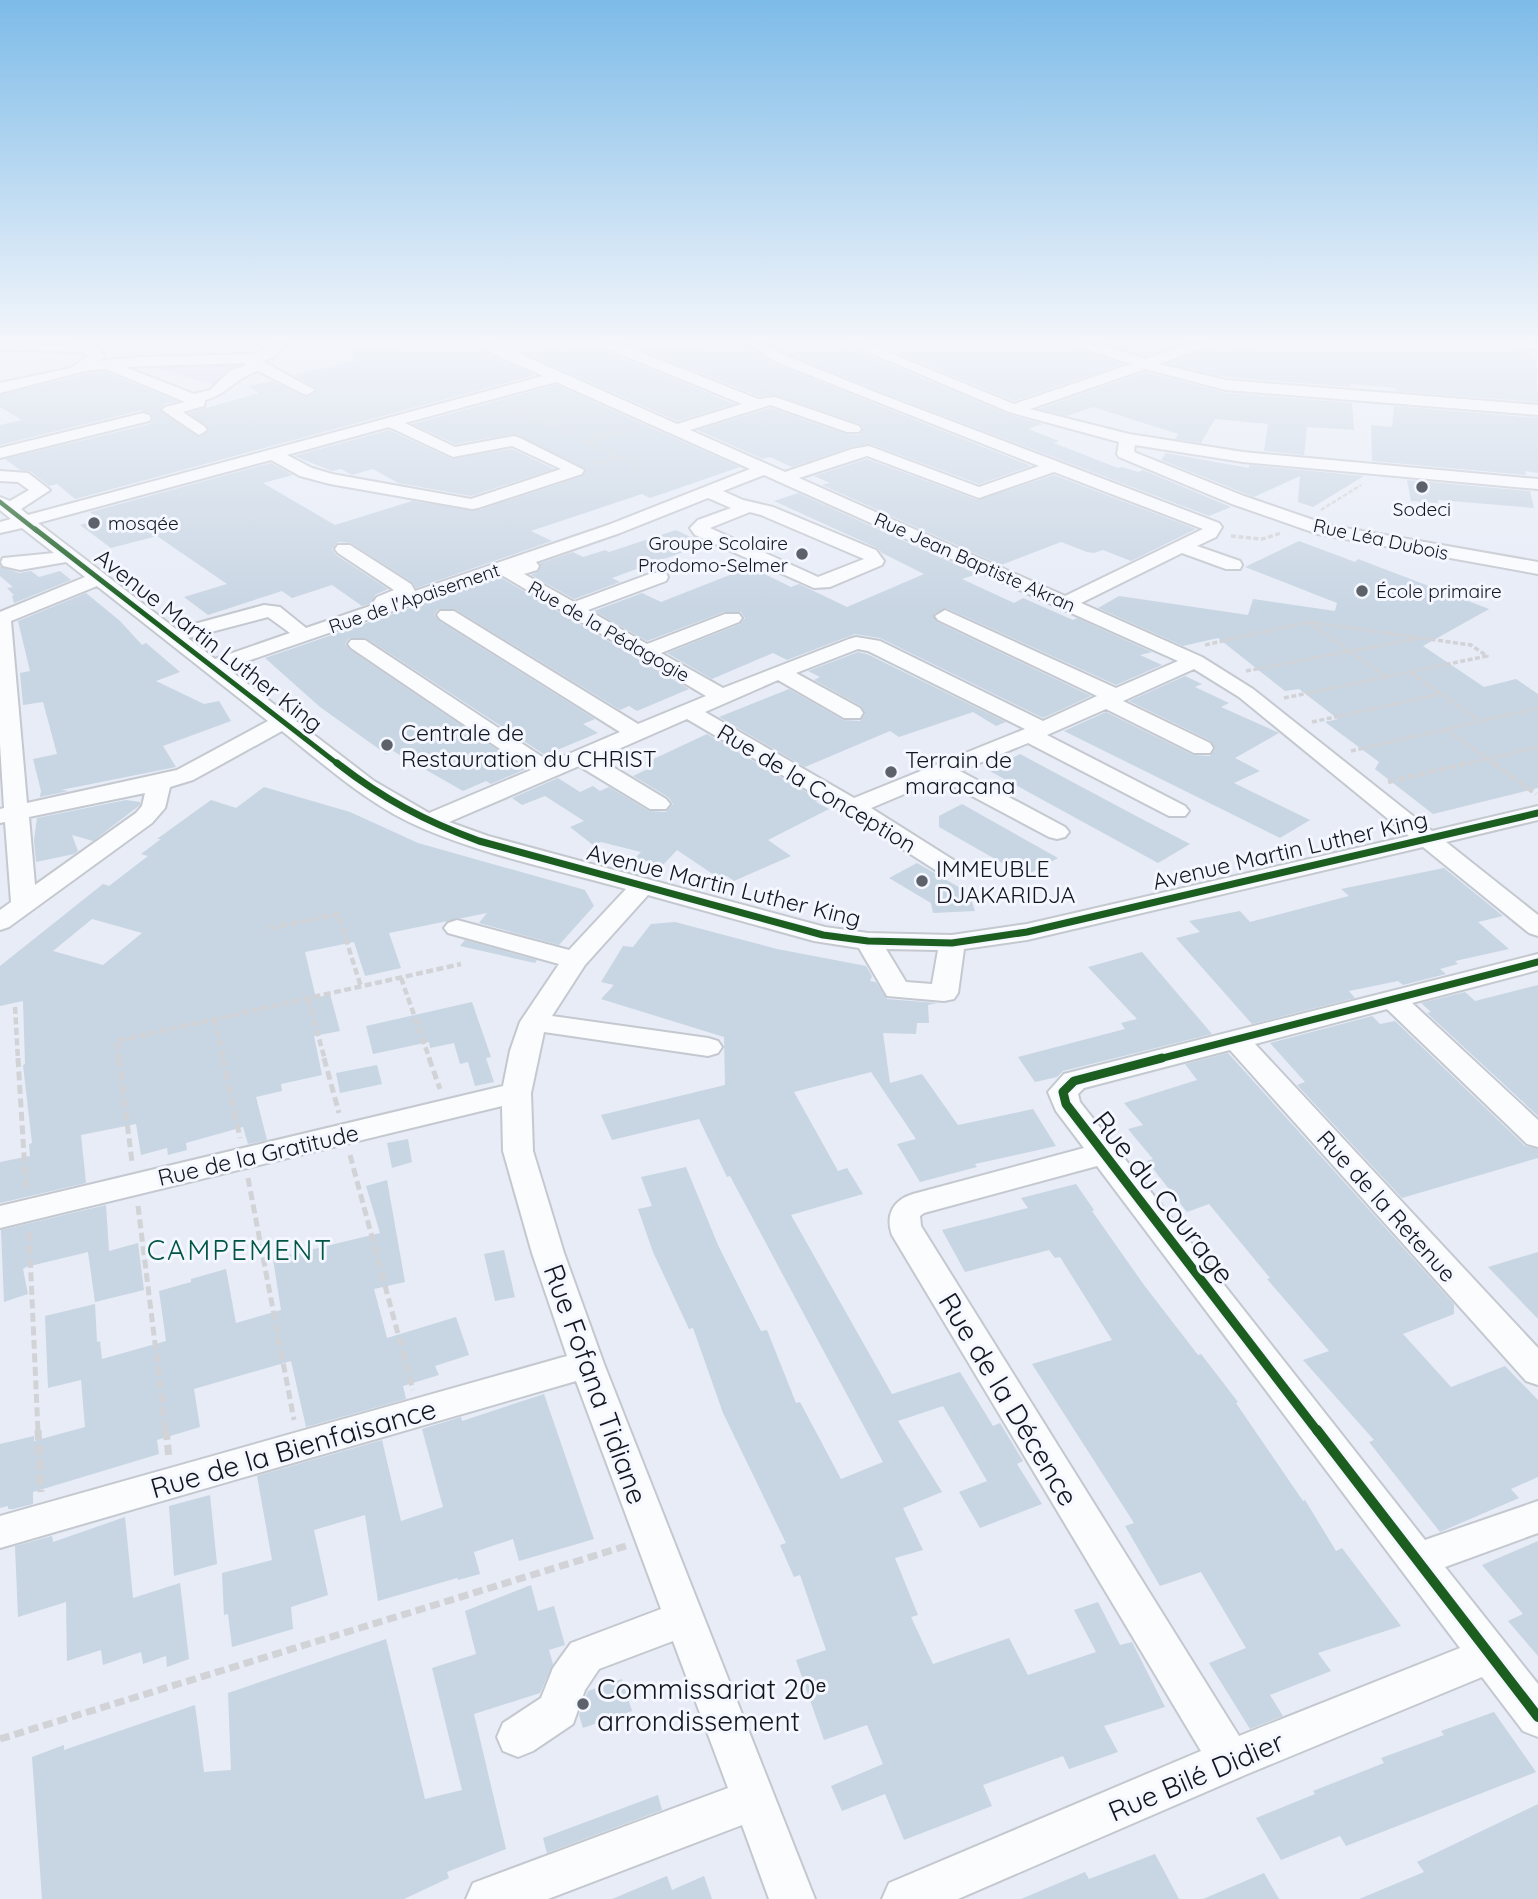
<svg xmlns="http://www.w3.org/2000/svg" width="1538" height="1899" font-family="Quicksand,sans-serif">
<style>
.green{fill:#ddd3f4}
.building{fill:#c8d5e3;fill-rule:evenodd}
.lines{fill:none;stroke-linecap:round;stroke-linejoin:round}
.minor-casing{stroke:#c4c8cf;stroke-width:4}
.path-far4{stroke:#d2d3d6;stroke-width:2.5;stroke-dasharray:4.5 2;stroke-linecap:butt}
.path-far3{stroke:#d2d3d6;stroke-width:3.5;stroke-dasharray:5 2.5;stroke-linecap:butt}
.path-far2{stroke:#d2d3d6;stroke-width:4.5;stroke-dasharray:7 3.5;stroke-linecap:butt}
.path-far1{stroke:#d2d3d6;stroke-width:5;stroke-dasharray:9 4.5;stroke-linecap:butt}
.path{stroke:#d2d3d6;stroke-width:7;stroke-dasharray:10 5;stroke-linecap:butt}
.minor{fill:#fbfcfe;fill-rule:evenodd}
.cycleway-far4-casing{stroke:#f4f7ff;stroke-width:7}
.cycleway-far3-casing{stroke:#f4f7ff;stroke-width:9}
.cycleway-far2-casing{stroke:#f4f7ff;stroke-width:11}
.cycleway-far1-casing{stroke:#f4f7ff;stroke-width:13}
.cycleway-casing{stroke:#f4f7ff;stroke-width:15}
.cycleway-far4{stroke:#1b5e20;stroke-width:4.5}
.cycleway-far3{stroke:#1b5e20;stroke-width:5}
.cycleway-far2{stroke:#1b5e20;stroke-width:7}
.cycleway-far1{stroke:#1b5e20;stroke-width:9}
.cycleway{stroke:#1b5e20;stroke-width:10}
.poi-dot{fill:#5d6169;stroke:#f4f7ff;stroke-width:2.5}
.labels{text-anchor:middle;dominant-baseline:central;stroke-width:6;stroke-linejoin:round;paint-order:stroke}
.far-poi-label{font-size:19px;fill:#13161d;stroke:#f4f7ff;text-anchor:start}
.far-street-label{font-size:19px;fill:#13161d;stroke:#f4f7ff}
.street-label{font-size:23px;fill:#13161d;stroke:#f4f7ff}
.poi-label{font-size:23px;fill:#13161d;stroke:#f4f7ff;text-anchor:start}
.near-street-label{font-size:28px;fill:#13161d;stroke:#f4f7ff}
.near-neighbourhood-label{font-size:28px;letter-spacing:2px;fill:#005643;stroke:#f4f7ff}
.near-poi-label{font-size:28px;fill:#13161d;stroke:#f4f7ff;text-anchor:start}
</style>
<rect width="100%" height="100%" fill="#e7ecf7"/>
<path class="green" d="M252,360L215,385L140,363Z"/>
<g class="building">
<path d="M401,344H480L491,355L535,375L75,499L57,484L49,486L30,471L20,470L5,459L150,424L153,419L151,414L142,410L0,445V425L22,420L0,407V395L85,374L106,372L177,401L164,404L159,410L200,437L209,429L189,413L259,393L248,386L272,381L308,397L317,389L294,375L354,361L353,350L373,345L380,349Z"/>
<path d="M504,344H543L561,352L590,344L734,404L677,421Z"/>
<path d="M709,344H748L773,363L1031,466L979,484L870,444L851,447L792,467L770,457L763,459L697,430L770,408L846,434L859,435L863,428L860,424L776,395L758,396L641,350L660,345L671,349Z"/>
<path d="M771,344H839L850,351L855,350L1008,414L1042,424L1028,429L1059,441L1054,443L1118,468L1122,467L1138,472L1143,470L1231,507L1209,516L881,392L785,353Z"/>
<path d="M883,344H1074L1078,349L1123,364L1014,401L877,345Z"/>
<path d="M1106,344H1163L1172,347L1145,356Z"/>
<path d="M1218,344H1235L1260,352L1261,344H1507L1531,350L1533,358H1536L1538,402L1395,391L1396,388L1350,384L1351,387L1226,377L1168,364Z"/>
<path d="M1145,372L1226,393L1352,403L1354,430L1307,427L1304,455L1264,451L1268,424L1215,419L1201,443L1175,439L1178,434L1093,407L1067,416L1039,409Z"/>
<path d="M556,385L740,467L650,498L642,494L531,531L552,541L416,588L412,582L351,543L338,542L332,549L336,555L388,589L375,595L372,603L362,606L332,585L292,598L282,591L208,615L184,597L227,584L157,536L111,548L80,525L99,519L90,512L271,463L293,475L263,483L335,525L412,501L479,510L583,476L586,469L515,434L455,444L412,424Z"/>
<path d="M1394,406L1538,418V473L1525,471L1526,475L1372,461L1371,425L1392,427Z"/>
<path d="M389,430L452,459L512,449L554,469L471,496L398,483L373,469L352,475L341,469L332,471L294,456Z"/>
<path d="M1166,453L1249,468V465L1364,476L1313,507L1298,502L1300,476L1254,497L1161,460Z"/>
<path d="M867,459L978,500L1054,475L1196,529L1131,561L1103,550L1094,553L1087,552L1061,542L1001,565L822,485L830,483L814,476Z"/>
<path d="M1407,480L1530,491L1534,508L1438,500V503L1411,501Z"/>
<path d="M798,493L977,574L962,579L1014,603L1023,598L1073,620L1077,618L1152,652L1140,655L1162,665L1116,685L946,608L934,614L937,622L1091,696L1043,718L880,638L855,634L787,660L773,653L712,679L667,653L740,624L745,618L741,612H724L647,641L594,611L642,593L661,602L750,567L791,587L799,584L847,607L924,574L882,553L877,548L774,501Z"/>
<path d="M676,530L705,544L612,578L620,582L574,599L531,575L539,571L540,563L573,552L583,557L605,550L609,552Z"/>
<path d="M1299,541L1355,562L1358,559L1489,609L1423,646L1484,687L1516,679L1538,694V788L1433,814L1375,769L1379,762L1325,722L1338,719L1299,689L1285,691L1218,638L1183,646L1098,608L1119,596L1248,615L1253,599L1335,611L1337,603L1245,567Z"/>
<path d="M0,566L19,573L31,571L39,577L60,571L71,580L14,603L12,596L14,595L7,588L13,587L0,576Z"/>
<path d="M500,577L689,689L637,711L629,706L620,710L455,609H438L434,615L439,621L595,719L583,724L598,733L545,755L366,638H349L345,644L350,650L526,769L491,784L486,781L463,791L393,751L386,754L320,707L265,658Z"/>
<path d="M86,593L120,621L142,645L146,643L180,672L156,681L204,704L219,701L231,721L163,746L176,767L61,790L69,791L40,797L41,791L33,759L57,754L43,702L23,705L20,673L30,671L18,621Z"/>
<path d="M858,652L867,654L1006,722L996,726L973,712L899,737L890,731L805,767L719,717L789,689L843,720L860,721L865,714L861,706L814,680L820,677L808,671Z"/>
<path d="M1185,676L1202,684L1195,687L1229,703L1221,707L1279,733L1235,758L1260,771L1234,783L1310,820L1280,838L1064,731L1106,712L1193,755L1210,756L1215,749L1211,741L1129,701Z"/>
<path d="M707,734L820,800L816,802L829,809L768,840L791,856L734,881L727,876L720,879L677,850L663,865L635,858L641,852L601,842L593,845L570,827L584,821L545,796L522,805L512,798L558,778L580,792L593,786L600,791L609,787L649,811L666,812L673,804L668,797L633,776L652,767L645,763Z"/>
<path d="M1020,754L1138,817L1190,844L1158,863L988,770Z"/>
<path d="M264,787L350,812L418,843L585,890L594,906L559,945L479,923L487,913L389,933L401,968L365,976L354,942L305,952L316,998L330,994L340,1031L314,1036L322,1075L281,1084L282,1091L256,1097L267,1140L248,1144L243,1127L186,1143L187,1150L168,1155L167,1148L141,1155L136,1124L81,1135L86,1183L0,1203V1162L30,1156L29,1144L32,1143L23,1065L25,1064L23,1001L0,1006V966L103,884L109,886L148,856L141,854L161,839H157L211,800L236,808ZM92,919L142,933L103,965L53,951Z"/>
<path d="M126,800L140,802V805L93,841L72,835L78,851L74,854L36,862L34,840L37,818Z"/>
<path d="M962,804L1058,858L1025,876L939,827V816Z"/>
<path d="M917,863L969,893L975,911L933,913L931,903L889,878Z"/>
<path d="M1444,868L1503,916L1478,922L1509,949L1455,961L1458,964L1440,969L1446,974L1403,985L1398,981L1349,991L1355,998L1252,1024L1176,938L1200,932L1189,921L1240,911L1250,922L1349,896L1341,889Z"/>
<path d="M675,922L777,949L866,966L872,976L870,981L876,982L887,999L937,1003L928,1005L929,1023H917L916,1034L883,1033L890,1083L922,1074L958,1125L1033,1109L1056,1146L975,1164L977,1167L920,1182L897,1144L916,1139L871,1072L794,1092L838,1171L847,1168L863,1194L791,1215L892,1394L960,1372L993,1426L1000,1423L1023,1461L1017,1464L1042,1504L980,1528L959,1492L987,1481L943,1406L898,1421L942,1492L903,1508L923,1550L895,1558L918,1615L911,1617L933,1664L1009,1638L1028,1675L1096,1652L1074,1610L1098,1602L1120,1645L1132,1642L1165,1707L1104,1726L1118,1752L1069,1769L1063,1756L983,1785L992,1806L904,1840L885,1794L842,1811L831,1786L883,1764L867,1725L824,1740L796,1660L826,1650L800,1575L794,1577L780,1545L786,1543L723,1413L693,1328L689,1329L653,1252L638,1209L652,1206L641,1177L686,1167L718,1245L761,1331L767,1330L796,1403L800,1402L841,1479L883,1462L730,1176L727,1177L699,1119L612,1140L601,1115L725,1085L724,1037L601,999L614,985L601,982L623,946L633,947L651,924Z"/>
<path d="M465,940L537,960L535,963L460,946Z"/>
<path d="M1142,952L1212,1034L1063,1071L1057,1077L1035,1082L1018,1057L1125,1029L1121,1023L1137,1019L1088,967Z"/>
<path d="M1538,985V1116L1427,1013L1431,1012L1421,1003L1465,992L1475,1001Z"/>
<path d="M472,1002L491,1057L486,1058L494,1082L475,1086L468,1062L460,1064L454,1043L430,1048L429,1042L373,1054L366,1026Z"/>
<path d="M1372,1016L1380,1024L1395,1021L1525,1146L1538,1149V1158L1402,1198L1297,1085L1305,1082L1270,1043Z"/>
<path d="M1228,1053L1454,1304V1314L1403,1334L1451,1387L1505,1366L1538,1400V1477L1511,1489L1519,1498L1440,1532L1369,1442L1374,1440L1303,1360L1329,1351L1267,1279L1270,1278L1209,1204L1187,1212L1147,1161L1153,1159L1128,1129L1143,1125L1124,1103L1197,1080L1185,1064Z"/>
<path d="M377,1065L382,1084L340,1093L336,1073Z"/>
<path d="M408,1139L412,1162L392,1168L387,1143Z"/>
<path d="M387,1180L405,1282L374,1289L387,1338L456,1317L469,1355L435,1366L439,1375L403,1386L406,1399L306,1427L291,1361L194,1389L200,1427L157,1440L159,1454L33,1492V1504L13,1509H8V1506L0,1508V1444L34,1436V1441L85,1427L81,1380L48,1388L45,1316L95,1304L97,1342L100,1341L102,1359L166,1341L159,1291L191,1282V1279L226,1269L236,1323L281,1310L273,1259L380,1233L366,1186Z"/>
<path d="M1076,1184L1094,1210L1092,1211L1144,1285L1198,1355L1201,1354L1238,1402L1236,1403L1303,1501L1305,1500L1336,1551L1342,1548L1401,1626L1318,1653L1331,1671L1270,1695L1283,1716L1250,1729L1209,1663L1246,1648L1201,1572L1160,1586L1125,1526L1134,1523L1032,1364L1112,1340L1060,1257L1055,1258L1049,1250L965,1272L942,1230L1028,1208L1021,1198Z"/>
<path d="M106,1205L109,1251L138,1243L144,1290L95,1302L88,1252L26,1267L23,1269L28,1294L4,1302L1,1230Z"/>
<path d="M504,1250L515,1297L495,1301L484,1254Z"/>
<path d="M1538,1252V1319L1488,1267Z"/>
<path d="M544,1394L594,1539L519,1561L513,1539L474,1552L480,1574L458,1580L457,1578L378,1601L365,1515L314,1530L328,1595L291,1607L293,1629L232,1647L228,1614L224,1615L222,1573L272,1560L257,1476L382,1440L401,1521L443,1507L422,1429L461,1417L462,1421Z"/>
<path d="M210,1495L217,1564L174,1576L169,1506Z"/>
<path d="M125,1517L133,1598L180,1583L189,1659L167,1667L166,1656L143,1664L141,1652L103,1665L101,1650L67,1661L66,1602L18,1617L15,1546L52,1536L53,1542Z"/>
<path d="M1538,1541V1656L1508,1621L1523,1614L1482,1565Z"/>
<path d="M531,1585L538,1611L554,1606L565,1645L549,1650L553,1664L540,1693L474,1714L506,1849L447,1872L449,1878L404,1899H42L32,1757L64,1745V1750L195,1705L204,1772L231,1770L228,1693L386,1639L425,1799L462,1790L432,1668L476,1654L465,1611Z"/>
<path d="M622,1679L632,1711L583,1728L579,1715L588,1691Z"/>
<path d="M1494,1712L1536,1772L1346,1846L1340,1836L1281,1860L1256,1818L1315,1794L1313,1791L1384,1763L1381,1758L1444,1735L1441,1731Z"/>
<path d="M658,1795L662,1810L547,1853L543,1838Z"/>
<path d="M1538,1804V1899H1359L1424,1872L1417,1862Z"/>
<path d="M1155,1854L1179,1899H1021L1085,1872L1089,1879Z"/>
<path d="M1264,1873L1279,1899H1203Z"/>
<path d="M667,1876L672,1890L704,1876L712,1899H612Z"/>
</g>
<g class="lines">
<defs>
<g id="minor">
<path d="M0,344L91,345L96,346L104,356L99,361L141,357L255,354L271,344H286L273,357L262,361L315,390L307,395L302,393L258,371C235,378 228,394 205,400L204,406L183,412L205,427L207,430L199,435L162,410L165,407L185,402L106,369L85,371L0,393V383L71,368L89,355L81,352L0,350ZM243,363L247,365L231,370L210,390L194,394L125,367Z"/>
<path d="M483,344H498L677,424L742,404L603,347L601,344H620L758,399L775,397L859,426L861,429L859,432H847L770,405L690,430L785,472L852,449L869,446L979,487L1039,466L774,361L750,344H766L784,355L880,394L1219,523L1222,527L1216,537L1197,546L1240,561L1242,565L1240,569H1226L1182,553L1081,603L1202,657L1253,689L1432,831L1538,806V820L1446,842L1538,915V936L1529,933L1423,847L1027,940L964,949L958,993L954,999L944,1001L887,996L859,948L814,941L648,895L585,965L552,1016L708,1038L718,1041L722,1047L718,1053L708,1056L544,1032L531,1093L533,1151L564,1253L604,1364L815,1899H769L742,1825L548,1899H466L473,1883L728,1788L673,1641L599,1669L585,1690L573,1724L533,1751L518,1757L503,1751L497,1737L503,1723L541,1698L553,1668L571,1643L661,1609L576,1381L0,1548V1516L567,1356L532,1253L503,1151L502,1106L0,1228V1206L503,1086L510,1051L520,1022L559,964L448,933L444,928L448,923L457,920L569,950L626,889C558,870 487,856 422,828C370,806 326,766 282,731L193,780L170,787L165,808L152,823L9,927L0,930V910L11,902L5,822L0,823V809L4,808L0,744V612L85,577L66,562L20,570L3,566L1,562L3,558L54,553L22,528L0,533V522L11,519L0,510V497L10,501L29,490L18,482L0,481V471L28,473L50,490L21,509L28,515L543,376L492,353ZM556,382L750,469L608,525L415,591L411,584L350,545H338L335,549L338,553L394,590L377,597L374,601L376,604L306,628L280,607L264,605L176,629L38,523L271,460L300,476L330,484L472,509L478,508L582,474L584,470L520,438L514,436L455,447L405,423ZM389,427L453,457L512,446L561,469L471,499L332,474L312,468L287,455ZM867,456L979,498L1054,472L1203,529L1065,596L799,478ZM764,475L1178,661L1116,688L945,610L935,616L938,620L1097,696L1043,721L880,641L856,637L849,639L723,688L661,653L739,622L742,618L739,614H725L647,644L588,610L666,581L668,577L666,573H652L574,602L524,574L537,570L539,566L536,562L620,533L708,498L731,508L698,520L690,528L695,535L814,588L830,587L882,565L884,561L876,550L773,507L743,500L723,491ZM750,512L761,515L864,559L818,577L710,528ZM500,574L706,696L638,724L454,611H440L437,615L440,619L620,732L550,762L365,640H351L348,644L351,648L531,770L429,813L374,781L227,668ZM97,586L268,721L177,770L27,803L11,621ZM268,617L290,633L215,659L188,638ZM858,649L868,651L1025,729L854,798L705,712L778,680L844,718H860L863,713L860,708L796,673ZM1194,669L1239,697L1409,836L1027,924L952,935L868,933L825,927L488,836L449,822L579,766L650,809H666L670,804L666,799L598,758L687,719L845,812L937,871L946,873L955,871L958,866L955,861L871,808L940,779L1049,837L1057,839L1065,837L1069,832L1065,827L960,771L1028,743L1169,816H1185L1189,811L1185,806L1047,735L1106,709L1194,753H1210L1213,748L1210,743L1123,701ZM145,793L142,806L136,813L35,885L29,817ZM886,949L938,950L932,984L906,982Z"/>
<path d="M849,344H868L1014,404L1131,364L1079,347L1077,344H1098L1145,359L1189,344H1209L1207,347L1159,364L1226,380L1538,405V415L1226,390L1145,369L1030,409L1129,434L1243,452L1538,479V489L1243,462L1135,445L1134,452L1244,496L1328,525L1538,562V574L1318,534L1232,504L1119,457L1117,454L1119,442L1009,412Z"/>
<path d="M1524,344H1538V348L1526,347Z"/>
<path d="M143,413L149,415L151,418L149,421L0,458V448Z"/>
<path d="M1538,954V970L1412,1003L1538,1120V1147L1527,1144L1387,1009L1255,1044L1538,1348V1385L1526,1381L1230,1050L1084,1088L1078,1094L1080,1102L1425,1540L1538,1501V1533L1445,1567L1538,1684V1737L1523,1731L1482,1677L1245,1775L958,1899H882L889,1883L1201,1751L892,1235C885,1215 893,1200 913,1194L1084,1148L1056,1111L1048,1092L1064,1074ZM1097,1166L1460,1648L1239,1736L921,1226L920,1216L924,1213Z"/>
</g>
</defs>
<use href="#minor" class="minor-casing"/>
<g class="path-far4">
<path d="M513,406L679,485"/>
<path d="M589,441L631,428"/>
<path d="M593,465L620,456"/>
<path d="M1321,510L1361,485"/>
</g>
<g class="path-far3">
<path d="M1231,536L1262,539L1281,533"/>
<path d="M1205,645L1308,622L1387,677"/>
<path d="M1246,671L1420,638"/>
<path d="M1411,673L1480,721"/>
<path d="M1284,698L1487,656L1471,645L1308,622"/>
<path d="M1312,722L1441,694"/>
<path d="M1447,730L1496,765"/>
<path d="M1351,751L1538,708"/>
<path d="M1461,765L1538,747"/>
</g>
<g class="path-far2">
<path d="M1493,763L1536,794"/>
<path d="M1388,782L1468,763"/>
<path d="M270,928L338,914L361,987"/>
<path d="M401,978L430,1060"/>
<path d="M308,999L325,1060"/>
<path d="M15,1007L18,1060"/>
<path d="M215,1019L224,1060"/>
<path d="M119,1060L117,1041L461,964"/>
</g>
<g class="path-far1">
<path d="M18,1058L26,1188"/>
<path d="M119,1058L132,1162"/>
<path d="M223,1058L240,1138"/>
<path d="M324,1058L339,1113"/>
<path d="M429,1058L440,1089"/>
<path d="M350,1155L413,1390"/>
<path d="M248,1178L294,1420"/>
<path d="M138,1206L166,1432"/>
<path d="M29,1232L38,1432"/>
</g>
<g class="path">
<path d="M38,1430L41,1492"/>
<path d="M166,1430L169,1458"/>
<path d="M0,1739L626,1546"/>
</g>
<use href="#minor" class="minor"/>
<defs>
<path id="cycleway-far4" d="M0,502L37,531"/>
<path id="cycleway-far3" d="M35,529L339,765"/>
<g id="cycleway-far2">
<path d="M337,763C383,799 425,821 479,841L823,935L868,941L952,943L1027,932L1538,813"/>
<path d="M1155,1060L1538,962"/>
</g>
<path id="cycleway-far1" d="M1162,1058L1074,1081L1063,1092L1066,1104L1318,1432"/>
<path id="cycleway" d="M1317,1430L1538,1717"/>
</defs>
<use href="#cycleway-far4" class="cycleway-far4-casing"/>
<use href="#cycleway-far3" class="cycleway-far3-casing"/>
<use href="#cycleway-far2" class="cycleway-far2-casing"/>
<use href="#cycleway-far1" class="cycleway-far1-casing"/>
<use href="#cycleway" class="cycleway-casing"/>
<use href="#cycleway-far4" class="cycleway-far4"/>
<use href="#cycleway-far3" class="cycleway-far3"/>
<use href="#cycleway-far2" class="cycleway-far2"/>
<use href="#cycleway-far1" class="cycleway-far1"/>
<use href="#cycleway" class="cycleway"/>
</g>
<linearGradient id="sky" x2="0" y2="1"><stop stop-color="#7dbbe8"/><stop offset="0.56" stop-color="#f4f6fb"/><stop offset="1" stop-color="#f4f6fb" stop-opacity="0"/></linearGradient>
<rect width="1538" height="610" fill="url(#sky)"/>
<g class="poi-dot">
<circle cx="1422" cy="487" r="7"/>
<circle cx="94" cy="523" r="7"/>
<circle cx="802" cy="554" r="7"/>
<circle cx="1362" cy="591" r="7"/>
<circle cx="387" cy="745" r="7"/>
<circle cx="891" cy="772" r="7"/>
<circle cx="922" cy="881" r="7"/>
<circle cx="583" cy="1704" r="7"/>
</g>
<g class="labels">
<g class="far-poi-label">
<text x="1422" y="509" text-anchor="middle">Sodeci</text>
<text x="108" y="523">mosqée</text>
<text x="788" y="543" text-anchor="end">Groupe Scolaire<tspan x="788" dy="22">Prodomo-Selmer</tspan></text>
<text x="1376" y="591">École primaire</text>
</g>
<g class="far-street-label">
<text transform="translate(1381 539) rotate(12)">Rue Léa Dubois</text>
<text transform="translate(975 562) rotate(24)">Rue Jean Baptiste Akran</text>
<text transform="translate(414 598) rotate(-19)">Rue de l'Apaisement</text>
<text transform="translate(609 631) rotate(30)">Rue de la Pédagogie</text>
</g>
<g class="street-label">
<text transform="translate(209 640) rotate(38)">Avenue Martin Luther King</text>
<text transform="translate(817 788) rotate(31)">Rue de la Conception</text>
<text transform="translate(1290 850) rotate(-13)">Avenue Martin Luther King</text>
<text transform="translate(724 885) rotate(14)">Avenue Martin Luther King</text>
<text transform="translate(258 1155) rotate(-13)">Rue de la Gratitude</text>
<text transform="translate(1387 1206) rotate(48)">Rue de la Retenue</text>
</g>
<g class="poi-label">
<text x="401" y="732">Centrale de<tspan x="401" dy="26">Restauration du CHRIST</tspan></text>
<text x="905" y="759">Terrain de<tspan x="905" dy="26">maracana</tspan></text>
<text x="936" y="868">IMMEUBLE<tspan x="936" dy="26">DJAKARIDJA</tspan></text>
</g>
<g class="near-street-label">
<text transform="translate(1164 1197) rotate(52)">Rue du Courage</text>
<text transform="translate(596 1384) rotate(70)">Rue Fofana Tidiane</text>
<text transform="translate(1009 1399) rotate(59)">Rue de la Décence</text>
<text transform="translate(293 1448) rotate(-16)">Rue de la Bienfaisance</text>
<text transform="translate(1196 1776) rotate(-23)">Rue Bilé Didier</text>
</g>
<g class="near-neighbourhood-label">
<text x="240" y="1249">CAMPEMENT</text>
</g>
<g class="near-poi-label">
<text x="597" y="1688">Commissariat 20ᵉ<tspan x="597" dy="32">arrondissement</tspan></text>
</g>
</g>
</svg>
